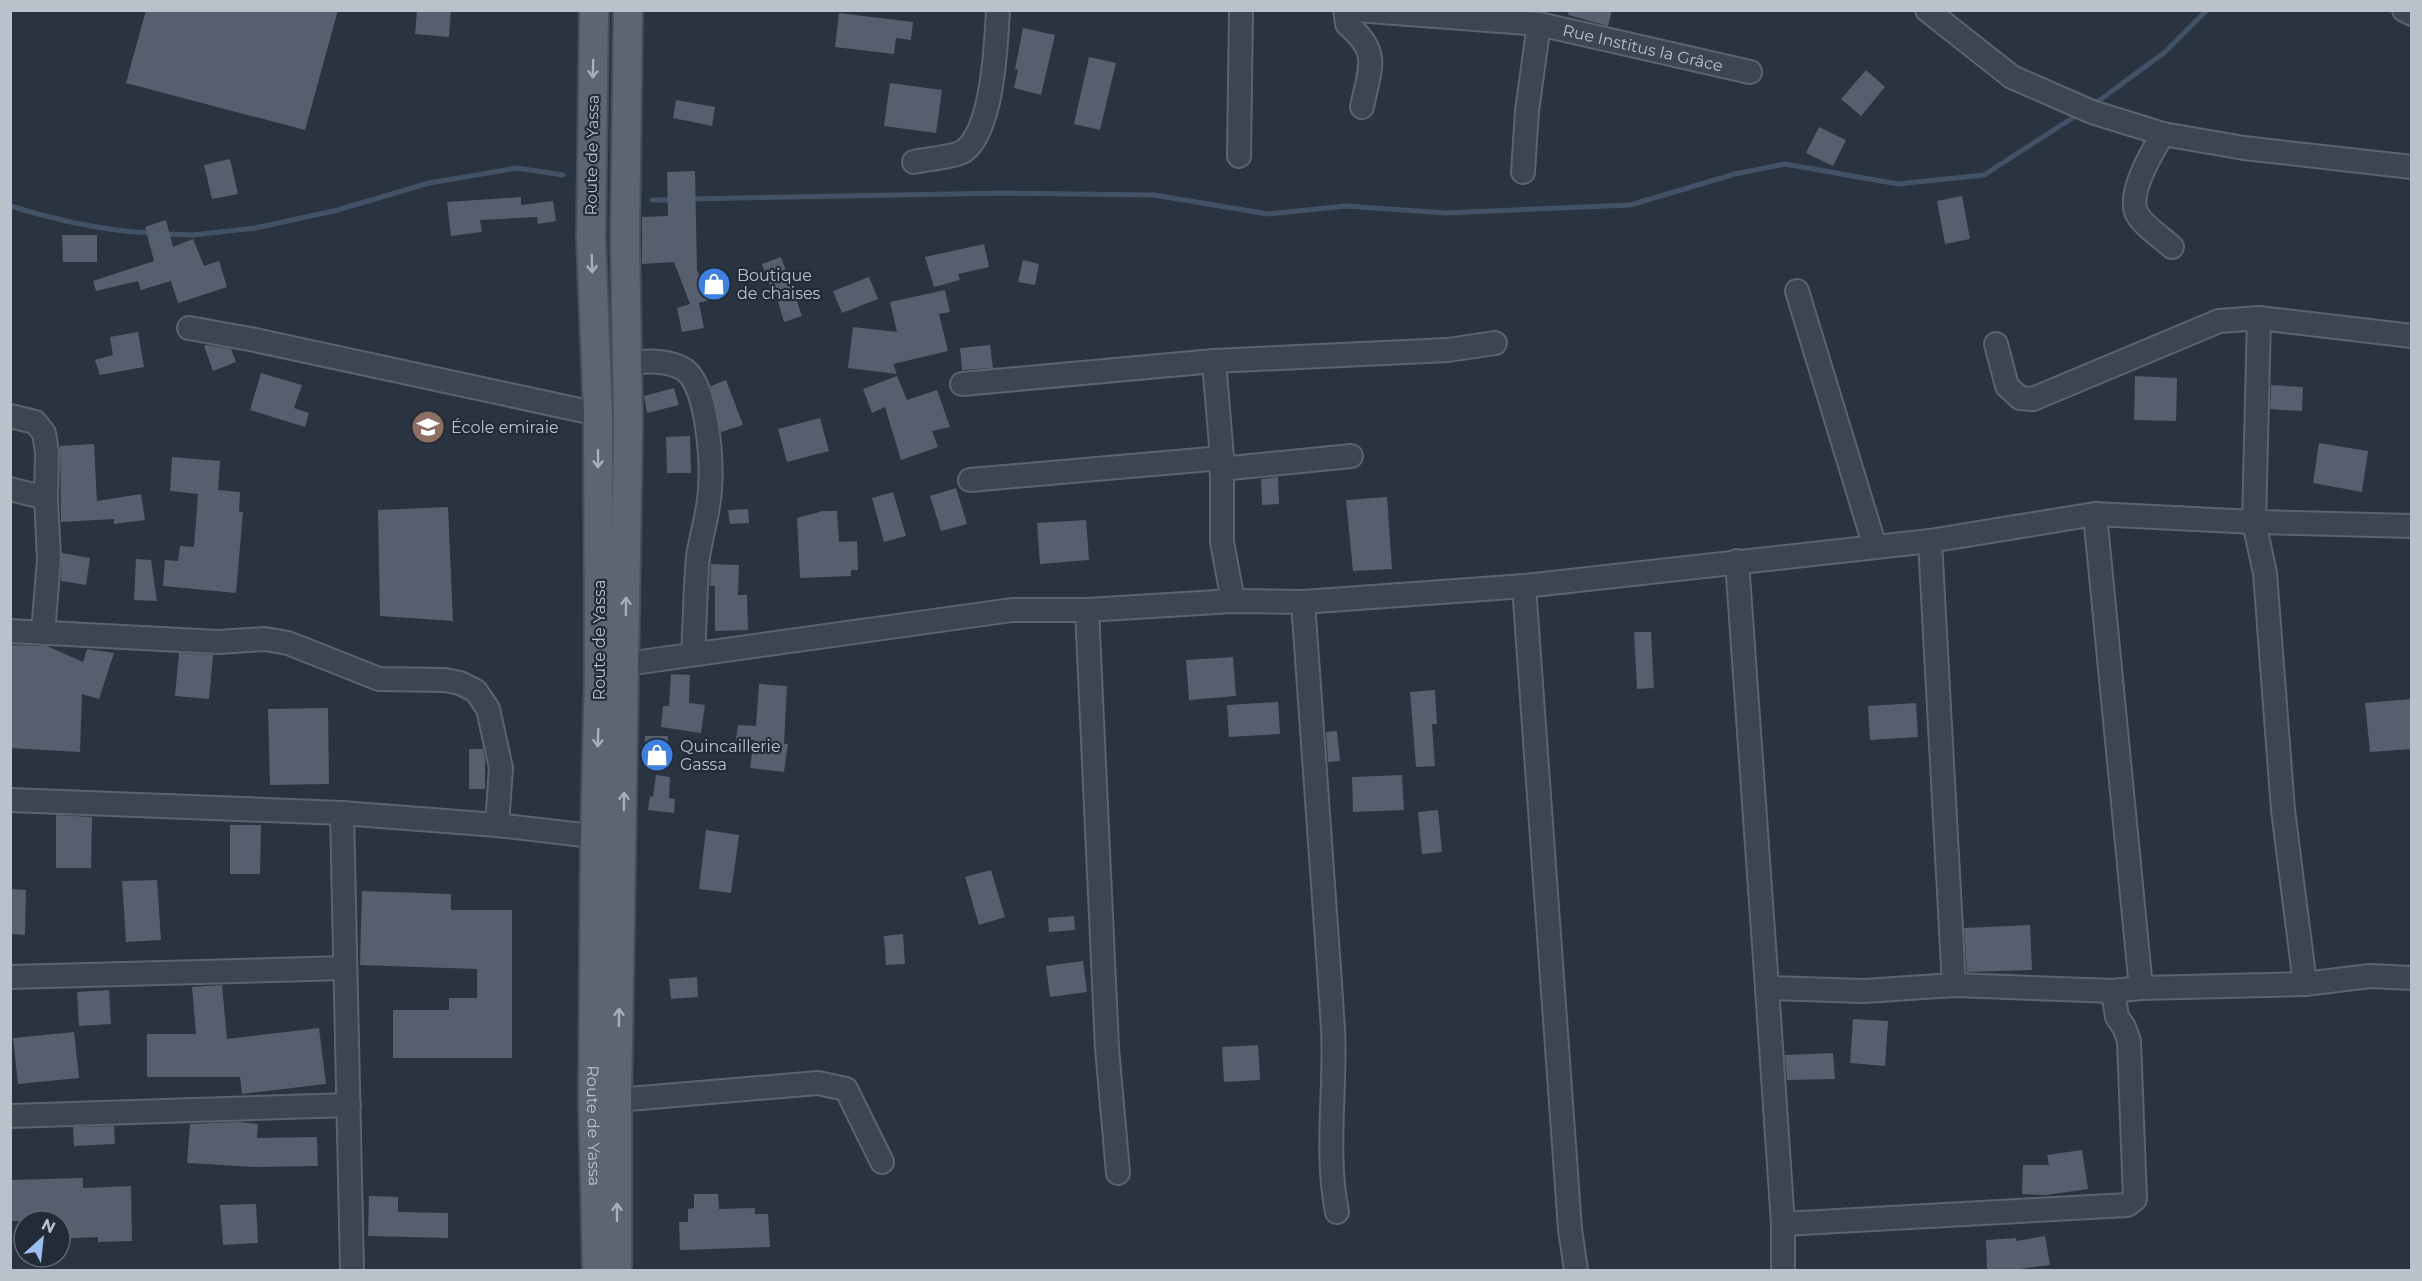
<svg xmlns="http://www.w3.org/2000/svg" width="2422" height="1281" font-family="Montserrat,sans-serif">
<style>
.lines{fill:none;stroke-linecap:round;stroke-linejoin:round}
.stream{stroke:#415267;stroke-width:5}
.building{fill:#555f6d}
.minor-casing{stroke:#5b646d;stroke-width:26}
.major-casing{stroke:#474f59;stroke-width:32}
.minor{stroke:#3d4650;stroke-width:22}
.major{stroke:#5c6570;stroke-width:28}
.oneway{stroke:#a7afb8}
.labels{text-anchor:middle;dominant-baseline:central;stroke-width:4.5;stroke-linejoin:round;paint-order:stroke}
.street-label{font-size:16px;fill:#bac1ca;stroke:#222b36}
.poi-label{font-size:16px;fill:#bac1ca;stroke:#222b36;text-anchor:start}
</style>
<rect width="100%" height="100%" fill="#293440"/>
<g class="lines">
<g class="stream">
<path d="M2093,105L2165,52L2207,10"/>
<path d="M690,199L1004,193L1154,195L1268,214L1346,206L1446,213L1630,205L1735,174L1785,164L1898,184L1984,175L2080,113"/>
<path d="M652,200H675"/>
<path d="M10,206C57,220 103,231 152,233"/>
<path d="M164,234L193,235L255,228L334,211L429,183L517,168L563,175"/>
</g>
</g>
<g class="building">
<path d="M146,10H338L305,130L126,83Z"/>
<path d="M417,10H451L449,37L415,34Z"/>
<path d="M1569,10H1612L1608,26L1568,15Z"/>
<path d="M839,13L913,22L911,40L896,38L894,54L835,47Z"/>
<path d="M1023,28L1055,35L1041,95L1014,88L1018,70L1015,69Z"/>
<path d="M1089,57L1116,63L1100,130L1074,124Z"/>
<path d="M1866,70L1885,87L1861,116L1841,99Z"/>
<path d="M890,83L942,90L936,133L884,126Z"/>
<path d="M676,100L715,107L712,126L673,118Z"/>
<path d="M1819,127L1846,140L1833,166L1806,153Z"/>
<path d="M230,159L238,194L212,199L204,165Z"/>
<path d="M695,171L697,270L709,300L699,303L704,328L682,332L677,308L690,304L674,262L642,264V217L668,216L667,172Z"/>
<path d="M1962,196L1970,239L1945,244L1937,201Z"/>
<path d="M521,197V205L553,201L556,221L538,224L537,217L480,220L482,232L451,236L447,202Z"/>
<path d="M166,220L173,247L193,239L204,266L219,261L227,287L178,303L171,281L141,290L138,281L96,291L93,281L154,261L145,227Z"/>
<path d="M62,235H97V262H63Z"/>
<path d="M984,244L989,267L958,274L960,280L934,287L925,257Z"/>
<path d="M781,257L802,316L784,322L774,288L771,289L762,264Z"/>
<path d="M1023,260L1039,264L1035,285L1018,282Z"/>
<path d="M869,277L878,299L842,313L833,291Z"/>
<path d="M945,290L950,312L939,314L948,351L893,364L897,374L848,368L853,327L897,332L890,302Z"/>
<path d="M138,332L144,367L100,375L95,360L113,355L110,337Z"/>
<path d="M206,345L231,349L236,362L213,371L204,346Z"/>
<path d="M990,345L993,368L962,370L960,348Z"/>
<path d="M261,373L302,385L294,408L309,413L305,427L250,410Z"/>
<path d="M897,376L907,400L937,390L950,427L932,431L938,447L901,460L885,407L872,413L863,389Z"/>
<path d="M2135,376L2177,378L2176,421L2134,420Z"/>
<path d="M726,380L743,425L721,432L711,386Z"/>
<path d="M2271,385L2303,387L2302,411L2270,409Z"/>
<path d="M674,388L679,405L647,413L644,396Z"/>
<path d="M820,418L829,451L787,462L778,429Z"/>
<path d="M690,436L691,473H667L666,437Z"/>
<path d="M2319,443L2368,451L2362,492L2313,483Z"/>
<path d="M94,444L97,501L141,494L145,520L114,524V519L61,522L60,446Z"/>
<path d="M172,457L220,461L218,490L240,492L239,512H243L236,593L163,586L165,560L178,561L180,546L194,547L198,494L170,491Z"/>
<path d="M1278,477L1279,504L1262,505L1261,479Z"/>
<path d="M956,488L967,524L941,531L930,496Z"/>
<path d="M893,492L906,536L884,542L872,498Z"/>
<path d="M1387,497L1392,569L1353,571L1346,500Z"/>
<path d="M448,507L453,621L380,616L378,510Z"/>
<path d="M748,509L749,523L730,524L728,510Z"/>
<path d="M823,511H837L839,542L857,541L858,570H851V576L800,578L797,518Z"/>
<path d="M1086,520L1089,560L1040,564L1037,523Z"/>
<path d="M62,553L90,558L86,585L61,581Z"/>
<path d="M136,559L151,560L157,601L134,600Z"/>
<path d="M711,564L739,565L738,595H747L748,630L715,631V586H710Z"/>
<path d="M1634,632H1651L1654,688L1637,689Z"/>
<path d="M10,645L47,646L83,662L87,649L114,653L99,699L82,694L80,752L10,748Z"/>
<path d="M179,653L213,655L209,699L175,696Z"/>
<path d="M1233,657L1236,696L1189,700L1186,660Z"/>
<path d="M671,674L690,675L689,703L705,705L701,733L661,727L663,706H669Z"/>
<path d="M759,684L787,686L784,744H788L784,772L750,768L754,740L736,739L738,725L756,726Z"/>
<path d="M1435,690L1437,724H1432L1435,766L1416,767L1410,692Z"/>
<path d="M2411,699L2412,749L2370,752L2365,703Z"/>
<path d="M1278,702L1280,734L1229,737L1227,705Z"/>
<path d="M1916,703L1918,737L1870,740L1868,706Z"/>
<path d="M328,708L329,784L270,785L268,709Z"/>
<path d="M1337,731L1340,761L1328,762L1326,732Z"/>
<path d="M645,736H668L667,767L644,766Z"/>
<path d="M469,749H483L485,759V789H469Z"/>
<path d="M656,775L670,777L669,798L675,799L674,813L648,810L650,796L653,797Z"/>
<path d="M1402,775L1404,810L1353,812L1352,777Z"/>
<path d="M1438,810L1442,852L1422,854L1418,812Z"/>
<path d="M56,815L92,817L91,868H56Z"/>
<path d="M230,825H261L260,874H230Z"/>
<path d="M706,830L739,835L731,893L699,889Z"/>
<path d="M991,870L1005,917L979,925L965,877Z"/>
<path d="M157,880L161,940L126,942L122,881Z"/>
<path d="M10,889L26,890L25,935L10,934Z"/>
<path d="M362,891L451,894V910H512V1058H393V1010H449V998H477V969L360,965Z"/>
<path d="M1074,916L1075,930L1049,932L1048,918Z"/>
<path d="M2030,925L2032,970L1967,972L1964,928Z"/>
<path d="M903,934L905,964L886,965L884,936Z"/>
<path d="M1083,961L1087,992L1050,997L1046,966Z"/>
<path d="M697,977L698,997L671,999L669,979Z"/>
<path d="M222,985L227,1039L319,1028L326,1084L242,1094L240,1077H147V1034H196L192,987Z"/>
<path d="M109,990L111,1024L79,1026L77,992Z"/>
<path d="M1853,1019L1888,1021L1885,1066L1850,1063Z"/>
<path d="M74,1032L79,1078L18,1084L13,1038Z"/>
<path d="M1258,1045L1260,1080L1224,1082L1222,1047Z"/>
<path d="M1833,1053L1835,1079L1787,1080L1785,1055Z"/>
<path d="M237,1122L258,1124L257,1138L317,1137L318,1166L258,1167L187,1163L190,1124Z"/>
<path d="M114,1126L115,1144L74,1146L73,1127Z"/>
<path d="M2082,1150L2088,1189L2046,1195L2022,1194L2023,1165H2049L2047,1155Z"/>
<path d="M83,1178V1188L131,1186L132,1241L98,1242V1237L60,1239V1221H10V1180Z"/>
<path d="M694,1194H718L719,1209L755,1208V1214H768L770,1247L680,1250L679,1222H688V1209L694,1208Z"/>
<path d="M369,1196L398,1197V1212L448,1213V1238L368,1236Z"/>
<path d="M256,1204L258,1243L223,1245L220,1205Z"/>
<path d="M2045,1236L2050,1265L2012,1270H1987L1986,1240L2016,1238V1241Z"/>
</g>
<g class="lines">
<defs>
<g id="minor">
<path d="M1345,10L1347,24C1381,53 1370,67 1362,107"/>
<path id="s1" d="M1356,10L1539,24L1750,72"/>
<path d="M1927,10L2012,77L2092,112L2163,134L2244,148L2412,167"/>
<path d="M2404,10L2412,14"/>
<path d="M2163,134C2152,152 2127,194 2137,214C2142,224 2163,239 2172,247"/>
<path d="M1239,156L1241,10"/>
<path d="M914,162C926,159 955,157 964,151C993,129 996,46 998,10"/>
<path d="M1523,172L1527,111L1539,24"/>
<path d="M1797,291L1875,547"/>
<path d="M2259,318L2254,522L2265,573L2283,810L2305,984"/>
<path d="M189,328L250,339L598,414"/>
<path d="M1996,344L2007,386L2020,398L2033,399L2219,321L2259,318L2412,336"/>
<path d="M1214,361L1222,458V542L1233,601"/>
<path d="M627,364C644,360 670,360 685,370C708,387 712,463 710,489C709,512 701,535 698,557C695,589 695,622 693,654"/>
<path d="M962,384L1214,361L1448,350L1495,343"/>
<path d="M10,416L35,422L44,433L47,452L46,498L49,559L43,633"/>
<path d="M1221,469L1351,456"/>
<path d="M970,480L1222,458"/>
<path d="M10,489L46,498"/>
<path d="M2095,514L2141,988"/>
<path d="M1930,541L1954,985"/>
<path d="M1737,561L1767,988L1783,1224V1270"/>
<path d="M1524,586L1570,1229L1576,1270"/>
<path d="M1303,602C1313,744 1324,887 1333,1030C1336,1091 1325,1152 1337,1212"/>
<path d="M1087,610L1107,1048L1118,1173"/>
<path d="M10,631L219,642L265,639L288,643L379,679L445,680L460,683L476,691L488,709L501,768L497,825"/>
<path d="M626,664L1012,610H1087L1233,601L1303,602L1524,586L1930,541L2095,514L2254,522L2412,526"/>
<path d="M10,800L342,813L497,825L609,838"/>
<path d="M342,813L352,1270"/>
<path d="M10,977L345,968"/>
<path d="M1767,988L1864,991L1954,985L2113,991L2141,988L2305,984L2370,976L2412,978"/>
<path d="M617,1100L818,1083L846,1089L882,1162"/>
<path d="M10,1116L349,1105"/>
<path d="M1783,1224L2127,1205L2135,1199L2129,1041L2124,1027L2117,1017L2113,991"/>
</g>
<g id="major">
<path id="s2" d="M594,10L591,239L598,414L599,674L595,838L593,1100L597,1270"/>
<path d="M617,1270V1100L628,424L625,238L628,10"/>
</g>
</defs>
<use href="#minor" class="minor-casing"/>
<use href="#major" class="major-casing"/>
<use href="#minor" class="minor"/>
<use href="#major" class="major"/>
</g>
<defs><path id="oneway-shaft" d="M-6 0H5M1.5-3L5.5 0L1.5 3" fill="none" stroke-width="1.6" stroke-linecap="round" stroke-linejoin="round" transform="scale(1.5)"/></defs>
<g class="oneway">
<use href="#oneway-shaft" transform="translate(593 69) rotate(91)"/>
<use href="#oneway-shaft" transform="translate(592 264) rotate(88)"/>
<use href="#oneway-shaft" transform="translate(598 459) rotate(90)"/>
<use href="#oneway-shaft" transform="translate(626 606) rotate(-89)"/>
<use href="#oneway-shaft" transform="translate(598 738) rotate(92)"/>
<use href="#oneway-shaft" transform="translate(624 801) rotate(-89)"/>
<use href="#oneway-shaft" transform="translate(619 1017) rotate(-89)"/>
<use href="#oneway-shaft" transform="translate(617 1212) rotate(-90)"/>
</g>
<defs>
<symbol id="shop-disc" viewBox="-11 -11 22 22"><circle r="9.5" fill="#3f7fe0" stroke="#222b36"/><path d="M-5-2.5h2.3a2.7 3.5 0 0 1 5.4 0H5L5.5 6h-11ZM-1.5-2.5h3a1.5 2.3 0 0 0-3 0Z" fill="#fff"/></symbol>
<symbol id="school-disc" viewBox="-11 -11 22 22"><circle r="9.5" fill="#8d6e63" stroke="#222b36"/><path d="M0-5L7-2L0 1L-7-2ZM-4 1L0 2.5L4 1V4Q0 6-4 4Z" fill="#fff"/></symbol>
</defs>
<g fill-rule="evenodd">
<use href="#shop-disc" x="695" y="265" width="38" height="38"/>
<use href="#school-disc" x="409" y="408" width="38" height="38"/>
<use href="#shop-disc" x="638" y="736" width="38" height="38"/>
</g>
<g class="labels">
<g class="street-label">
<text stroke="none"><textPath href="#s1" startOffset="290">Rue Institus la Grâce</textPath></text>
<text transform="translate(592 155) rotate(-89)">Route de Yassa</text>
<text transform="translate(599 640) rotate(-90)">Route de Yassa</text>
<text stroke="none"><textPath href="#s2" startOffset="1116">Route de Yassa</textPath></text>
</g>
<g class="poi-label">
<text x="737" y="275">Boutique<tspan x="737" dy="18">de chaises</tspan></text>
<text x="451" y="427">École emiraie</text>
<text x="680" y="746">Quincaillerie<tspan x="680" dy="18">Gassa</tspan></text>
</g>
</g>
<rect width="2422" height="1281" fill="none" stroke="#bac1ca" stroke-width="24"/>
<g transform="translate(42 1239) rotate(27)"><circle r="28" fill="#222b36" stroke="#5f6771" stroke-width="1.5"/>
<path d="M0-4.5L10 22L0 15L-10 22Z" fill="#9bbdef"/>
<text y="-9" font-size="16" font-weight="bold" text-anchor="middle" fill="#bac1ca">N</text>
</g>
</svg>
